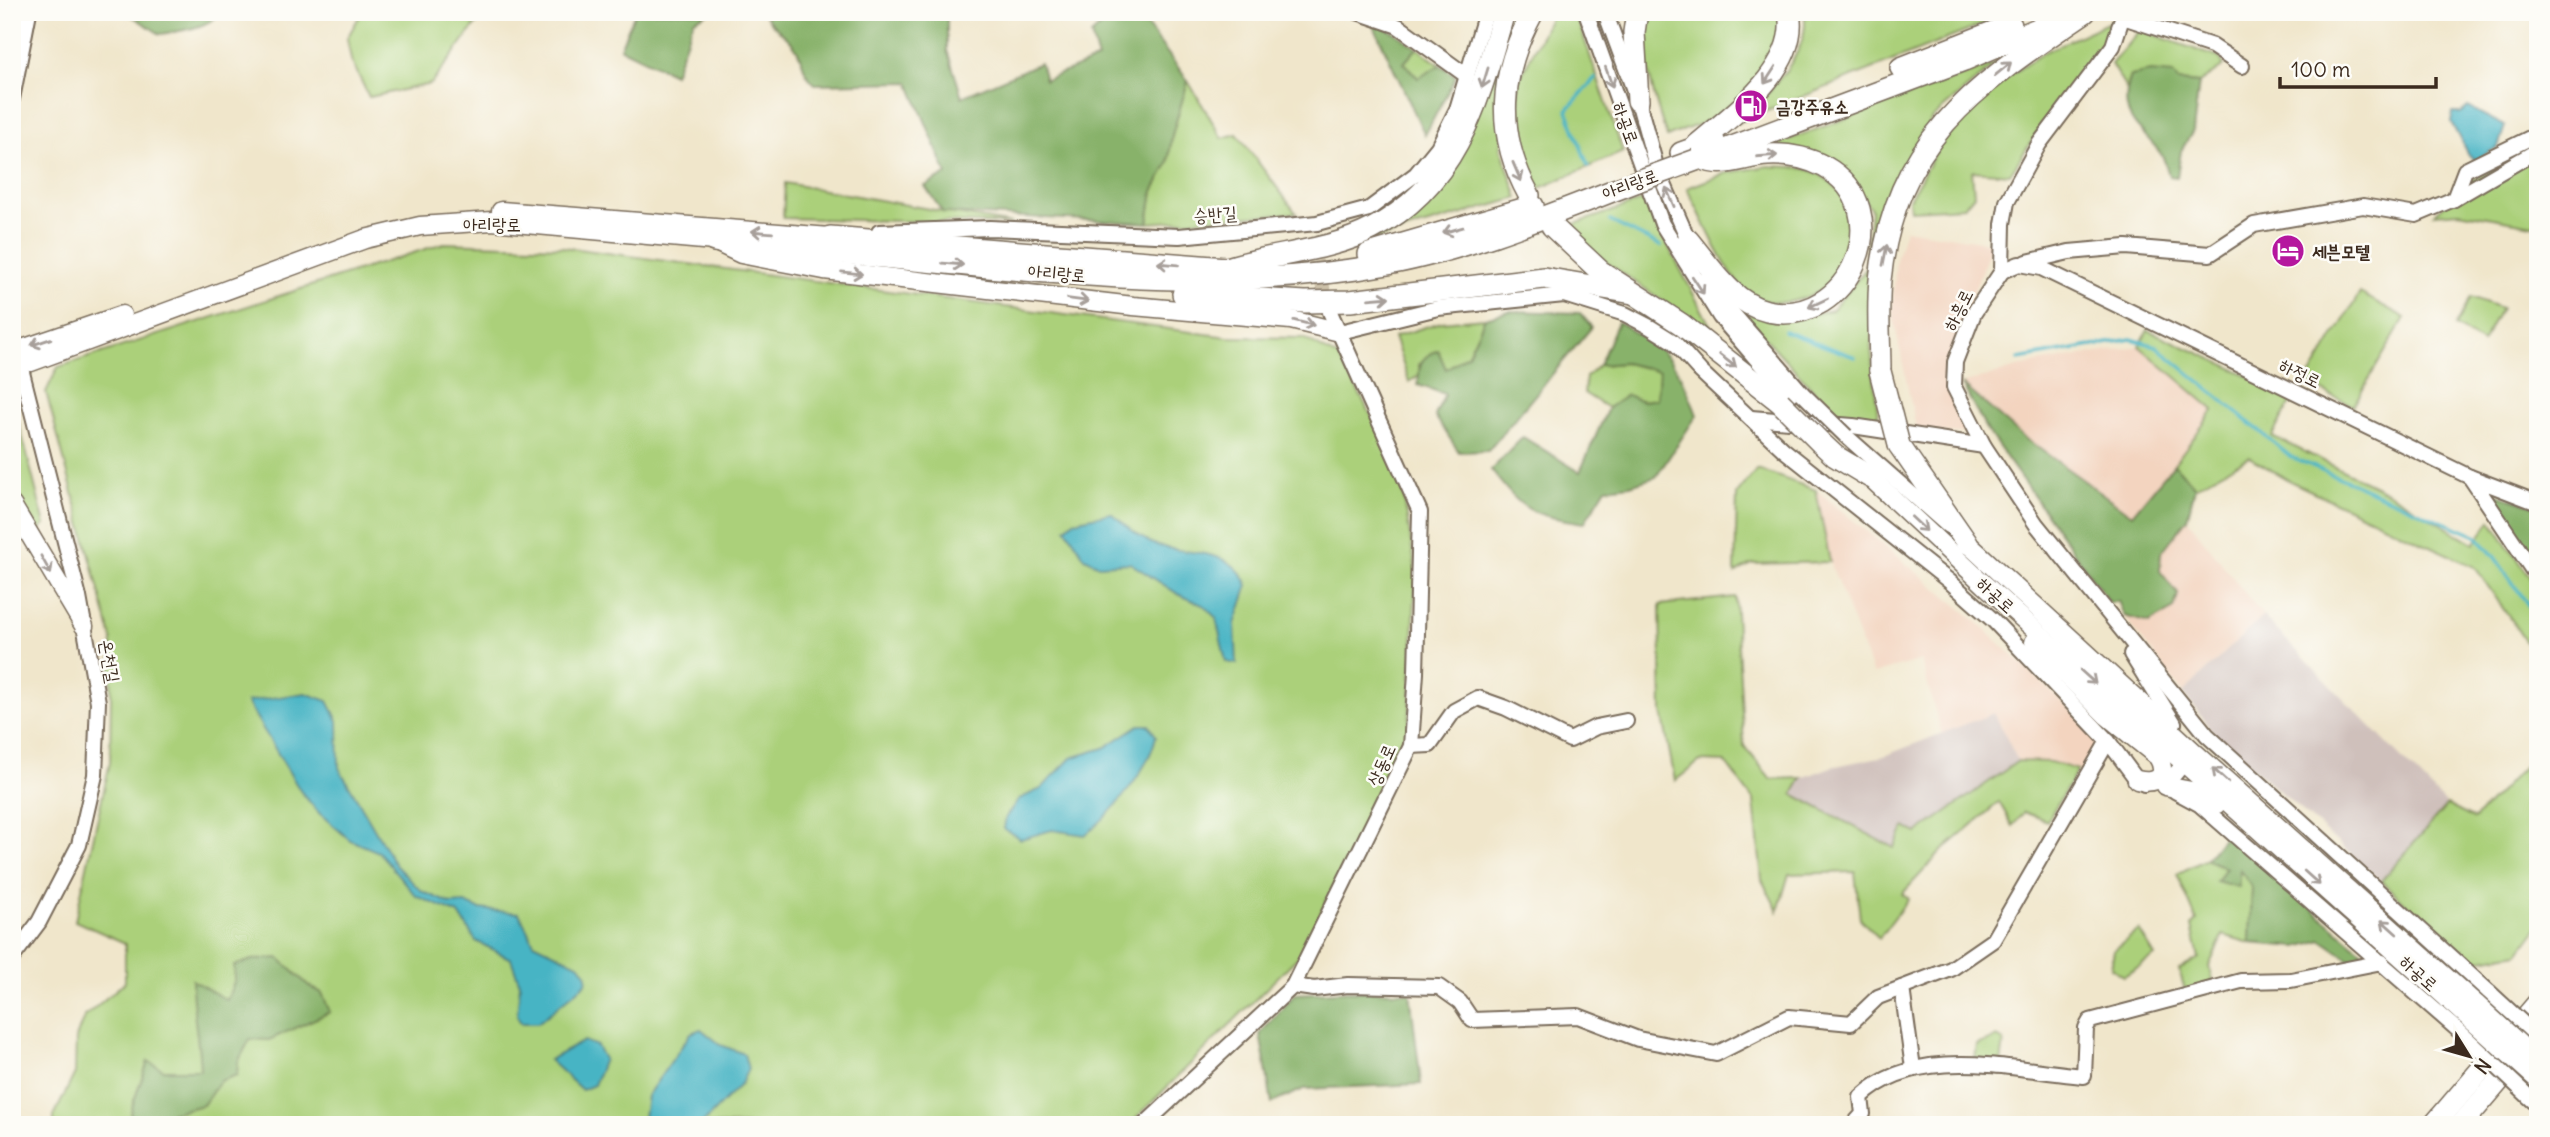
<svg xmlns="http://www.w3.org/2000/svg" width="2550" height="1137" font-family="Delius,'Poor Story',sans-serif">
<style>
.built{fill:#f3d4bf}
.industrial{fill:#cfc0bb}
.green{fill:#abd07a;stroke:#737d4c;stroke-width:2}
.forest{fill:#88b26a;stroke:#626e44;stroke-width:2}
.water{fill:#47b4c4;stroke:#416f71;stroke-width:2}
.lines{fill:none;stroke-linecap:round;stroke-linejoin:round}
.stream{stroke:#47b4c4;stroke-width:3.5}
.minor-tunnel{stroke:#ccc0a8;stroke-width:14;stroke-dasharray:14 7;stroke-linecap:butt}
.minor-casing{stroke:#7a6c5b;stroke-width:18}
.major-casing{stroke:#7a6c5b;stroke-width:21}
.highway-casing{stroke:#7a6c5b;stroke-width:24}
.minor{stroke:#fff;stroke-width:14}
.major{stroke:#fff;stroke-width:18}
.highway{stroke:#fff;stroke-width:21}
.minor-bridge-casing{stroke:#7a6c5b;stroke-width:18;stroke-linecap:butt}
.major-bridge-casing{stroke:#7a6c5b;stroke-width:21;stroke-linecap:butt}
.highway-bridge-casing{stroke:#7a6c5b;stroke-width:24;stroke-linecap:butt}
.minor-bridge{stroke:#fff;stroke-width:14}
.major-bridge{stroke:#fff;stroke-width:18}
.highway-bridge{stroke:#fff;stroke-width:21}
.oneway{stroke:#a79f9a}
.labels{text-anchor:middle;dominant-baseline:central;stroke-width:5;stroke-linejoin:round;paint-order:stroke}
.poi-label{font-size:18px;font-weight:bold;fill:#3b2a1e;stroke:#fdfcf7;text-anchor:start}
.street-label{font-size:18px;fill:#3b2a1e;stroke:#fdfcf7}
</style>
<rect width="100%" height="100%" fill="#fdfcf7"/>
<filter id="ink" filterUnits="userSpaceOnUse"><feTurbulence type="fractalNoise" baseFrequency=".0143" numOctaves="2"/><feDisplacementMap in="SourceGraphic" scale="14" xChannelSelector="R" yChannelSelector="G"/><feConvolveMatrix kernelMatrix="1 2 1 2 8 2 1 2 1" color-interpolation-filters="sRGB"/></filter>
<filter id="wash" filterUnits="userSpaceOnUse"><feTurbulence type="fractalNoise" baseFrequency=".00686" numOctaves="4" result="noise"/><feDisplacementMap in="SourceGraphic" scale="28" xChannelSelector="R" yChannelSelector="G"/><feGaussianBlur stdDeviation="1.57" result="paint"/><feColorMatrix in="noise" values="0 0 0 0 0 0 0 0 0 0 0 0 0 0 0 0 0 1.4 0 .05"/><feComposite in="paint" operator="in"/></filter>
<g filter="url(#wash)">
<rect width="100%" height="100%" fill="#f0e6cb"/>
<g class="built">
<path d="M1905,229L1992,243L1946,366L1967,433L1917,432L1892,310L1896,261Z"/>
<path d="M2139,346L2215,410L2133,516L2023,437L1962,384L2031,364Z"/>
<path d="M1816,490L1975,620L2104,741L2087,773L2050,762L2018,761L1993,713L1942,735L1921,660L1873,674L1830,562Z"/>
<path d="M2187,519L2263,616L2183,693L2124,616L2149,623L2178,594L2160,571L2161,553Z"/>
</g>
<g class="industrial">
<path d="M2263,616L2447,805L2381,881L2214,733L2183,693Z"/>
<path d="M1994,713L2018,761L1894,849L1793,794L1802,778L1831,767L1884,756Z"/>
</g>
<g class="green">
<path d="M362,12H485L431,84L369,97L351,60L347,38Z"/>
<path d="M1510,12H1522L1501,148L1518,198L1366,242L1450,172Z"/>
<path d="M1553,12H1575L1623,152L1536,190L1520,138L1518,82Z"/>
<path d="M1645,12H1781C1782,45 1752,96 1723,113C1706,123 1685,129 1667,137C1653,96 1642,57 1645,12Z"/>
<path d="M1804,12H1926L2002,17L1737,123C1764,97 1813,53 1804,12Z"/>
<path d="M2116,19L2099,56L2037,133L2010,174L1972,171L1974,195L1964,207L1910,210L1909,199L1945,136L1993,87L2044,52Z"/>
<path d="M2140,30L2220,58L2224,66L2199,83L2177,81L2150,72L2131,76L2126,89L2111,64Z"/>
<path d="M1417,48L1440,65L1419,79L1404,63Z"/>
<path d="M1997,63L1931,119L1878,233L1871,348L1878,417L1836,414L1743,314L1788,319L1832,310L1866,269L1871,209L1835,160L1771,146Z"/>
<path d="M1188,81L1222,138L1237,134L1296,213L1148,223L1153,191L1168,164L1172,135Z"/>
<path d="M2538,148V226L2459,212L2434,214L2470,181Z"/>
<path d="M1769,166C1782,167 1800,166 1812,171C1827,177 1839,189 1846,203C1883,271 1782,336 1738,283C1721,263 1700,213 1687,188L1726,173Z"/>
<path d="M785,183L1012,224L783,218Z"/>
<path d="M1644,200L1716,337L1597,256L1563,228Z"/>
<path d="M444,243L563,247L1228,337L1303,338L1339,358L1398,462L1416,572L1409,729L1300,955L1129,1125H54V1116L75,1073L76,1038L84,1017L125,982V943L75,921L110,762L112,639L46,392L58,367Z"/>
<path d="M2360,293L2405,318L2353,406L2306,383Z"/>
<path d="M2471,297L2501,308L2482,343L2455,326Z"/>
<path d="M1485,318L1468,354L1446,370L1419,364V375L1409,382L1394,337L1441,322Z"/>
<path d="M2148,330L2294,396L2272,436L2389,493L2474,544L2491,521L2538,588V660L2475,567L2292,482L2249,457L2195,487L2174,464L2214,410L2139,346Z"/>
<path d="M1625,363L1659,371L1657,399L1643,401L1627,395L1608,408L1584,393L1586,377L1599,365Z"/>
<path d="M12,396L45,525L37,532L12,489Z"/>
<path d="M1757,469L1816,490L1830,562L1752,564L1735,573L1737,494Z"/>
<path d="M1735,597L1744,746L1771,779L1802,778L1793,794L1894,848L1905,827L1917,833L2018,761L2050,762L2078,770L2047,821L2024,812L2013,826L1999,802L1942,851L1902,894L1909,898L1879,938L1860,919L1855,872L1789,874L1778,911L1762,880L1754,801L1725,762L1700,761L1675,781L1662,712L1660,605Z"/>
<path d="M2538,743V927L2519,953L2469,961L2381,881L2447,805L2474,819L2531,759Z"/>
<path d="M2206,859L2226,868L2217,881L2240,869L2252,888L2250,943L2223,935L2209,966L2213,985L2186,993L2179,970L2199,958L2192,926L2197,921L2177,874Z"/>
<path d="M2139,930L2155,956L2124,976L2111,968L2114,950Z"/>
<path d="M1997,1037L2004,1041L2001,1064L1975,1058L1977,1045Z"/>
</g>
<g class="forest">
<path d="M126,12H221C208,29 179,31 160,34Z"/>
<path d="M635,12H710L694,20L674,74L620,48Z"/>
<path d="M763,12H947V50L962,97L1040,63L1045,80L1098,59L1091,35L1117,12H1137L1188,81L1172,135L1168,164L1153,191L1148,223L943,213L925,186L947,174L909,82L815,84C803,74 804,63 797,50C789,35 771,28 763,12Z"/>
<path d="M1372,22L1394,32L1417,48L1404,63L1418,78L1440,65L1456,76L1425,135Z"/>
<path d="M2150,72L2173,74L2178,81L2199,83L2193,131L2181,151L2177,177L2169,176C2167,169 2165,160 2161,154C2139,124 2116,120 2131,76Z"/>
<path d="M1509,311L1580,313L1592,327L1488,451L1459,452L1435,416L1445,394L1418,385C1420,365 1418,358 1438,350L1446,369L1468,354L1485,318Z"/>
<path d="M1618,322C1670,354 1675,357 1697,415L1656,477L1630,485L1606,488L1584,523C1530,514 1525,514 1491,470L1523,437L1580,472L1608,408L1627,395L1643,401L1657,399L1659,371L1625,363L1599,365Z"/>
<path d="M1962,384L2023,437L2132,515L2174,464L2195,487L2187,519L2161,553L2160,571L2178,594L2174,609L2149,623L2124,616L2118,601L2110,603L1986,429Z"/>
<path d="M2494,493L2538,507V567Z"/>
<path d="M2226,834L2367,956L2352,961L2322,940L2298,947L2250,943L2252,888L2240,870L2238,887L2216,881L2226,868L2206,859Z"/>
<path d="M279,958L309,986L322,993L330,1012L269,1040L250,1039L238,1062L237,1075L220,1081L203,1105L171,1113L163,1125H130C128,1108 143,1080 148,1061L164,1070H200C199,1039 192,1011 192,980L227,1000L235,979L234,966L252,960Z"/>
<path d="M1352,991L1410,992L1421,1084L1304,1089L1272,1103L1260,1034L1295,994Z"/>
</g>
<g class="water">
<path d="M2468,107L2505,126L2498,147L2475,160L2467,153L2451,122L2453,113H2461Z"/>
<path d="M1111,513C1124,523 1137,536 1151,543C1182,558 1228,542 1248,585L1235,624L1237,664L1226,662L1216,618L1205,606L1178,594L1130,563L1099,565L1085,558L1066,528L1074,521Z"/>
<path d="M305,693L328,701L338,721L339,768L396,866L421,891L451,904L465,903L479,909L519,913L534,943L580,965L587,975L586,983L538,1023H521L517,1016L520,984L511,959L476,941L459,914L416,896L379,852L350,840L319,813L301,792L247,702Z"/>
<path d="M1139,725H1149L1156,736C1149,770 1111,815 1085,835L1052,830L1021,839L1004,829L1006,817L1019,799L1041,789L1071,758L1104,748Z"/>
<path d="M701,1029L721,1045L744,1054L748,1069L741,1084L701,1125H643L647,1096L691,1033Z"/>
<path d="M584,1041L597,1046L604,1059L594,1085L582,1090L549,1060Z"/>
</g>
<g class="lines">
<g class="stream">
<path d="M1643,27L1656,12"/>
<path d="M1588,166L1567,110L1595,78"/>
<path d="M1610,221L1661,246"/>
<path d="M1784,331L1855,357"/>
<path d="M2019,359L2131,339L2156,346L2291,457L2476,536L2494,556L2538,619"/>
</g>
</g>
</g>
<g filter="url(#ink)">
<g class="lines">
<path class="minor-tunnel" d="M1310,241L1329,309"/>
<defs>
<g id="minor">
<path d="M1357,12L1398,26L1467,76"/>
<path d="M1586,12L1662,224L1720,317L1789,397"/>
<path d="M1605,12L1638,101L1656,166L1691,246"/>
<path d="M2124,12L2113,46L2039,144L2007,202L2003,224L2002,271L1974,313L1955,362L1954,387L1984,446L2036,524L2207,735L2489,992"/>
<path d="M2123,17L2212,46L2242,66"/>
<path d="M12,99L29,12"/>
<path d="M2454,199L2465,170L2538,134"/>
<path d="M879,232L990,228L1179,236L1317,223L1369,209L1416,174L1438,147L1457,109L1486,12"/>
<path d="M2027,262L2069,252L2126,247L2210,254L2254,225L2363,206L2416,215L2454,199L2538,150"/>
<path d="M2002,271L2019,264L2041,268L2470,477L2538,578"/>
<path d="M1708,276L1722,301L1803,394"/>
<path d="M1340,332L1438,308L1564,295L1625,314L1650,327L1674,342L1700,371L1784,450L1949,581L1993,620L2108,741L2137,780L2144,784"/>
<path d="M12,333L79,597L98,702L95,775L79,845L39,922L12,958"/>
<path d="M1751,418L1853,426L1984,446"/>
<path d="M1846,436L1948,526"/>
<path d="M2470,477L2538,503"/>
<path d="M2131,654L2174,723L2170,729"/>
<path d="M1411,746L1430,745L1454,711L1478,698L1506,708L1570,740L1596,727L1626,721"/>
<path d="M2165,786L2189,757"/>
<path d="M2175,791L2199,804L2457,1029"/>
<path d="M1293,986L1314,989L1348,985L1439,987L1460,1002L1472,1020L1578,1016L1638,1039L1716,1054L1789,1017L1851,1023L1878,997L1951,969L1993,940L2108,741"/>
<path d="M1902,988L1913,1068"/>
<path d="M2528,1096L2538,1105"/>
<path d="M1144,1125L1293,986L1411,746L1416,673L1420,512L1330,312"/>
<path d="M1853,1125L1863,1114L1861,1097C1918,1043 2013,1070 2084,1076L2086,1028L2090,1021L2241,981L2291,980L2382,962"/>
</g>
<g id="major">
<path d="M501,211L830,237"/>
<path d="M17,359L25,348L122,315"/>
<path d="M12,360L31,362L365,239L420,226L492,221L714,241L741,254L824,270L1133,306L1291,320L1340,332"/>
<path d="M1870,477L1985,585L2467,1016"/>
<path d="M12,505L84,626"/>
<path d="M1967,543L2193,751L2477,1005"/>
<path d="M2034,642L2106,715L2158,757C2169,776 2156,785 2137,780"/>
<path d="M2165,786L2202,793L2217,804"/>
</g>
<g id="highway">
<path d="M1637,12L1634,32L1638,101"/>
<path d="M1901,68L2011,25"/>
<path d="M1697,145C1733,114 1800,68 1789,12"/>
<path d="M1681,153L1714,141"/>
<path d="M1711,155L1964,60L2056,21"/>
<path d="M1529,195C1495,133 1499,74 1533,12"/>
<path d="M1552,226L1600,271L1681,324L1780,402"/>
<path d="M830,237L1226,268"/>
<path d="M1688,240C1709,265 1733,304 1767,311C1850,329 1900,209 1825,167C1808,158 1788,154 1768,155C1745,156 1723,169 1701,158"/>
<path d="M714,241C806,250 897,259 988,267C1126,279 1250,289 1388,264C1473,248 1557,212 1638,181"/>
<path d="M1369,254L1533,206"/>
<path d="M1227,268C1274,253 1328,252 1372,229C1459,184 1479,98 1504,12"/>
<path d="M1183,294L1305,302L1350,301L1544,278L1633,293"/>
<path d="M1880,371C1880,342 1877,310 1880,280C1895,138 1976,86 2085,12"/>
<path d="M1821,443L1835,456L1870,477"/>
<path d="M1899,445L1967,543"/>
<path d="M2434,1125L2538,1003"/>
<path d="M2461,1125L2538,1035"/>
</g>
</defs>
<use href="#minor" class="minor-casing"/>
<use href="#major" class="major-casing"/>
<use href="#highway" class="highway-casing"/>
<use href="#minor" class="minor"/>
<use href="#major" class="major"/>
<use href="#highway" class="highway"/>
<defs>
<g id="minor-bridge">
<path d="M1803,394L1846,436"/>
<path d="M2489,992L2538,1037"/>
<path d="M2457,1029L2528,1096"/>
</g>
<g id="major-bridge">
<path d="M2477,1005L2538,1061"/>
<path d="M2467,1016L2538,1080"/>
</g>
<g id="highway-bridge">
<path d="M1638,181L1696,160"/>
<path d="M1880,371L1899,445"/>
<path d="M1780,402L1821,443"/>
</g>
</defs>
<use href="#minor-bridge" class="minor-bridge-casing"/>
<use href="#major-bridge" class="major-bridge-casing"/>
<use href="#highway-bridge" class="highway-bridge-casing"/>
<use href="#minor-bridge" class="minor-bridge"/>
<use href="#major-bridge" class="major-bridge"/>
<use href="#highway-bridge" class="highway-bridge"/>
</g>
<defs><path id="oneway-shaft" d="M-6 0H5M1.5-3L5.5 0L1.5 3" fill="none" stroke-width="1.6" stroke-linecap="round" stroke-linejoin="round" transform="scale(1.75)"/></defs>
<g class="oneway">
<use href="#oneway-shaft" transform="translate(2003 69) rotate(-39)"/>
<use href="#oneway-shaft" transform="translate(1770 75) rotate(123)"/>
<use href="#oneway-shaft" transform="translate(1609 77) rotate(70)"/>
<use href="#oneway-shaft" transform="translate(1485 78) rotate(107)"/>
<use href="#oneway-shaft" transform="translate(1767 156) rotate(-4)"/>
<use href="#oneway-shaft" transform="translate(1517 172) rotate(67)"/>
<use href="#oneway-shaft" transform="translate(1670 197) rotate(-113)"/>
<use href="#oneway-shaft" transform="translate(1453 230) rotate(164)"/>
<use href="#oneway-shaft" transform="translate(762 232) rotate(-175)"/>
<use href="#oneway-shaft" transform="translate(1885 255) rotate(-79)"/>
<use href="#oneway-shaft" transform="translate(953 264) rotate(5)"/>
<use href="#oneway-shaft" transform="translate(1168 264) rotate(-175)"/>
<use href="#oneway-shaft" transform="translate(852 273) rotate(6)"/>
<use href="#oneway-shaft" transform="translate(1698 285) rotate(57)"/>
<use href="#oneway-shaft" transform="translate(1379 298) rotate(-5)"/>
<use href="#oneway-shaft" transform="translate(1078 300) rotate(7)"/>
<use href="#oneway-shaft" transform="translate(1818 303) rotate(155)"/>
<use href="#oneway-shaft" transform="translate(1304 323) rotate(14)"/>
<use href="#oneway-shaft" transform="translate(41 342) rotate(161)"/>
<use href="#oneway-shaft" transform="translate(1728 361) rotate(38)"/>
<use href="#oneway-shaft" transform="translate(1919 524) rotate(43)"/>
<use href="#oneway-shaft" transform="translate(46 565) rotate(61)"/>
<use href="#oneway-shaft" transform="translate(2088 677) rotate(42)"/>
<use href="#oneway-shaft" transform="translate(2220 775) rotate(-138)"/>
<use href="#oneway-shaft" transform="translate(2312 878) rotate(42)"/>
<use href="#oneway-shaft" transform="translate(2389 927) rotate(-138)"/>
</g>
</g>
<defs>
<symbol id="fuel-disc" viewBox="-11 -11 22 22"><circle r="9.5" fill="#b5179e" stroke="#fdfcf7"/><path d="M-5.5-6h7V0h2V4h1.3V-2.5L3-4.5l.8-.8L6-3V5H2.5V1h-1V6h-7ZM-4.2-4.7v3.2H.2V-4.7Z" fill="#fff"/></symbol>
<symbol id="hotel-disc" viewBox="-11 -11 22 22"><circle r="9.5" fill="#b5179e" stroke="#fdfcf7"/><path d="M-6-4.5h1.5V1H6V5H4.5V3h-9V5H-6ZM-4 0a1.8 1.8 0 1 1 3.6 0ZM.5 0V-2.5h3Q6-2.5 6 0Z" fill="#fff"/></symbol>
</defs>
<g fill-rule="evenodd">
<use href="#fuel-disc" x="1732" y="87" width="38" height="38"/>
<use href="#hotel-disc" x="2269" y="232" width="38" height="38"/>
</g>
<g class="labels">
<g class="poi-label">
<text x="1776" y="106">금강주유소</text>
<text x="2312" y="251">세븐모텔</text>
</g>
<g class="street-label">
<text transform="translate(1626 123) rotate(70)">하공로</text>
<text transform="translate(1630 184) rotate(-20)">아리랑로</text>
<text transform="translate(1215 214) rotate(-4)">승반길</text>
<text x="492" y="224">아리랑로</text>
<text transform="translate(1057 273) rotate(5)">아리랑로</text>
<text transform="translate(1958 310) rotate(-64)">하흥로</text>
<text transform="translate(2300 373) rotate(26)">하정로</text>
<text transform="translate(1996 595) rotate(42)">하공로</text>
<text transform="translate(110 661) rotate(80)">온천길</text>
<text transform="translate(1381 765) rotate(-66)">상동로</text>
<text transform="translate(2419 973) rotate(42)">하공로</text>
</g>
</g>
<rect width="2550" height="1137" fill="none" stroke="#fdfcf7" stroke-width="42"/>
<g transform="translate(2469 1056) rotate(127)" stroke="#fdfcf7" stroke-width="5" paint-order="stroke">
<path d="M0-5L12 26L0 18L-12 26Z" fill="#3b2a1e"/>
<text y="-10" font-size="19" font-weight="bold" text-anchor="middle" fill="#3b2a1e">N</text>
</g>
<path d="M2280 77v10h156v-10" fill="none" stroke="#3b2a1e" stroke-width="3.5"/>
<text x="2291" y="77" font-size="21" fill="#3b2a1e" stroke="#fdfcf7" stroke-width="5" paint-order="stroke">100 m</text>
</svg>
